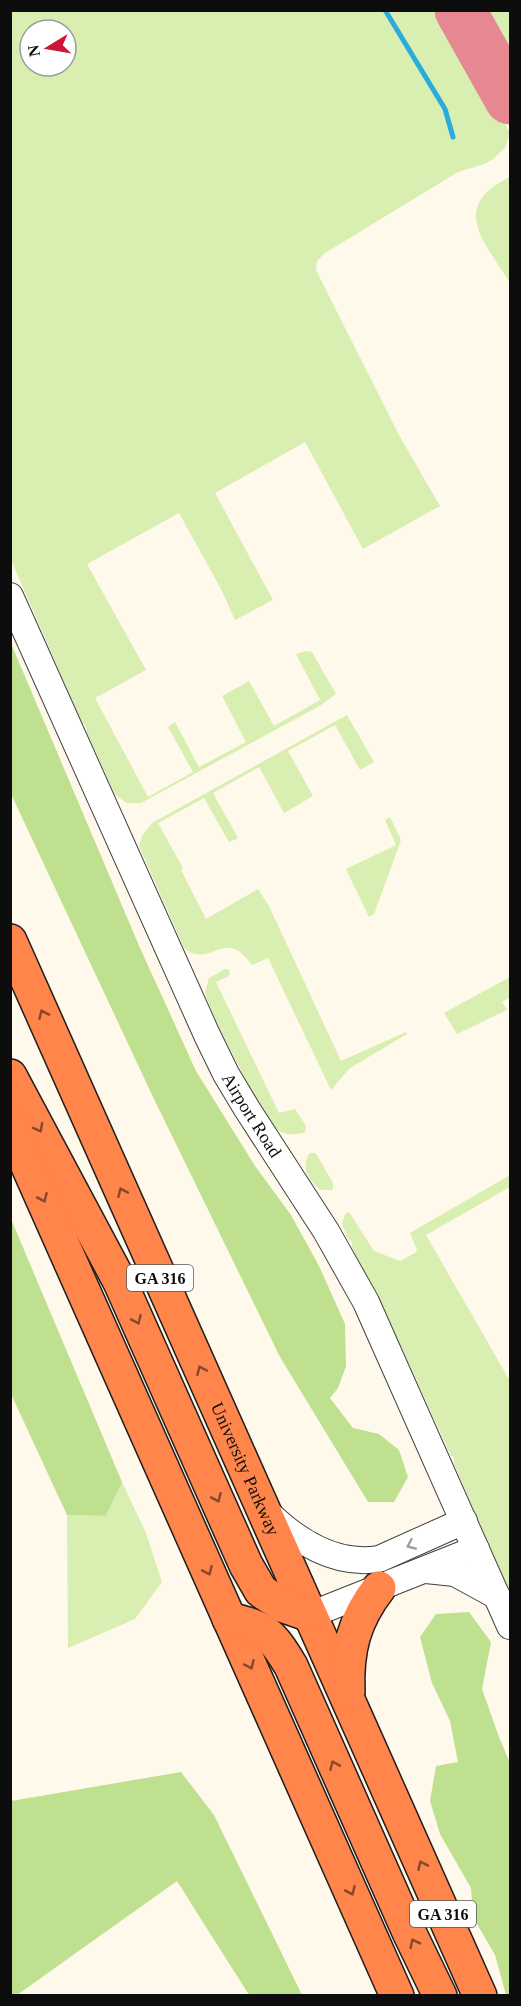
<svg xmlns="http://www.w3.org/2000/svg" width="521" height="2006" font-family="'Times New Roman',serif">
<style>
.green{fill:#d9eeb1;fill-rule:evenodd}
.forest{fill:#bee08f}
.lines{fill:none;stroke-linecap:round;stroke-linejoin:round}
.stream{stroke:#29acdc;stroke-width:5}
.taxiway{stroke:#e68891;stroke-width:51}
.minor-casing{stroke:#404040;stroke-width:28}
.highway-casing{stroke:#1e1e1e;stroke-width:36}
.minor{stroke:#fff;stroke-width:26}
.highway{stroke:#ff854a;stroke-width:33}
.oneway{stroke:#86492c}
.oneway2{stroke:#9e9e9e}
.labels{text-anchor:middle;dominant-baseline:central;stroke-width:6;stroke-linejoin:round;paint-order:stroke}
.shield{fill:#fff;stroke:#565656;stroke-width:1.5}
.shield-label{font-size:16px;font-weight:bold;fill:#0d0d0d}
.street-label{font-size:18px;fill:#0d0d0d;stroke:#fff}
</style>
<rect width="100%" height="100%" fill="#fff9ec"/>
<g class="green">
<path d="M10,11H441L510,133L505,148L493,159L484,164L458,172L325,253L317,261L316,270L399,435L440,506L363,549L305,442L215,493L273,600L235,620L221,589L179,513L87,564L146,670L95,698L148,797L193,772L168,727L175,722L199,767L246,742L222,696L249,681L274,726L320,700L296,654L306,651L312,652L336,694L321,705L141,803H127L115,795L87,733L86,726L82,723L11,560ZM30,30H66V66H30Z"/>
<path d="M478,11H510V67Z"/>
<path d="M510,177V283C485,242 448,207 510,177Z"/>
<path d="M347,715L374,762L360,770L335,725L288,751L313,796L284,813L259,767L213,793L238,838L229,842L204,798L158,823L183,868L181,870L206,919L258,889L269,906L341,1061L406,1032L407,1034L350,1068L331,1090L268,958L252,965C224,925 212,970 184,948L139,846L142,836L152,823Z"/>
<path d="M390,817L401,840L374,914L369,917L346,869L396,845L385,820Z"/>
<path d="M225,969L230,970L229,976L216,982L279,1113L295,1109L306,1126L305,1133C296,1134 286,1136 278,1130C263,1118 210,1013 205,992L209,978Z"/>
<path d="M510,977V997L502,1002L507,1010L457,1034L444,1013Z"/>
<path d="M310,1153H315L317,1155L333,1183V1190H321C308,1181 300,1167 310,1153Z"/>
<path d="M510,1175V1187L426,1235L510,1381V1593L455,1466L453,1456H451L403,1350L353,1250L351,1240L349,1241L342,1224L345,1214L349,1212L374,1251L400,1261L415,1253L417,1250L410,1233Z"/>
<path d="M122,1482L146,1533L162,1582L135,1619L68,1648L67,1515L106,1516Z"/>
</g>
<g class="forest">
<path d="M10,641L140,948L196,1071L255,1166L291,1215L319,1266L345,1324L346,1366L338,1388L330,1398L353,1428L379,1434L399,1450L408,1477L394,1502H368L280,1357L153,1097L11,794Z"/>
<path d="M11,1219L122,1482L106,1516L67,1515L11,1394Z"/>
<path d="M469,1612L491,1642L482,1689L499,1737L510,1763V1995H506L495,1955L473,1917L471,1888L440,1834L430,1801L436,1766L458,1762L450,1721L432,1683L420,1637L436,1614Z"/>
<path d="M181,1772L214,1815L302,1995H249L177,1881L17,1995H11V1801Z"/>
</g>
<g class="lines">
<path class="stream" d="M385,10L445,109L453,137"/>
<path class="taxiway" d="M460,10L510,99"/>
<defs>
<g id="minor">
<path id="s1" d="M10,596L207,1035L226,1074L247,1109L326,1231L366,1302L510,1626"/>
<path d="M268,1513C298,1542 335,1566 379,1559L464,1521"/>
<path d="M426,1570L455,1573L497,1596"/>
<path d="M310,1615L476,1549"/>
</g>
<g id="highway">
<path id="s2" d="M10,941L480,1996"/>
<path d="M10,1076L120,1282L246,1565L261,1591L284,1606L310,1615"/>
<path d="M10,1126L397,1996"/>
<path d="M229,1619C266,1628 271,1633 291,1666L409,1932L440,1996"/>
<path d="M348,1692C346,1651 354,1620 379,1588"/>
</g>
</defs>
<use href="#minor" class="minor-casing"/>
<use href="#highway" class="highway-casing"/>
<use href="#minor" class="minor"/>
<use href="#highway" class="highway"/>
</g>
<defs><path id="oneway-chevron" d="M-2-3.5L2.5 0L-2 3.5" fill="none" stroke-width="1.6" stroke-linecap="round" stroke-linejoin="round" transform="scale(1.5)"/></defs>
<g class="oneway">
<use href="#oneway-chevron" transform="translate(43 1014) rotate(-114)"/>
<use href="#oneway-chevron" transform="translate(39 1128) rotate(61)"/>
<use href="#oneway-chevron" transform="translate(122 1192) rotate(-114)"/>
<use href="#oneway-chevron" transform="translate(43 1198) rotate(66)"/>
<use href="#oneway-chevron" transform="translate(137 1320) rotate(66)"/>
<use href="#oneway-chevron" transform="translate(201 1370) rotate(-114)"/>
<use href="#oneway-chevron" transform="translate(217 1498) rotate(66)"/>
<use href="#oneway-chevron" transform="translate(208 1571) rotate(66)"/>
<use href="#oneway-chevron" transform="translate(250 1665) rotate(66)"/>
<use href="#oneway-chevron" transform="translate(334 1765) rotate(-114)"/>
<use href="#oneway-chevron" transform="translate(422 1865) rotate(-114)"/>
<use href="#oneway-chevron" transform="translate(351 1891) rotate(66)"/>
<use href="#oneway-chevron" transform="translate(414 1943) rotate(-116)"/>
</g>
<use class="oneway2" href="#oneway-chevron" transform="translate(411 1545) rotate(156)"/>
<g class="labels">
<g class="shield">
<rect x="127" y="1265" width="66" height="26" rx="4.5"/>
<rect x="410" y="1901" width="66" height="26" rx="4.5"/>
</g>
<g class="shield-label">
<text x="160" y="1278">GA 316</text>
<text x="443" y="1914">GA 316</text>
</g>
<g class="street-label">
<text stroke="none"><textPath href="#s1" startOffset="573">Airport Road</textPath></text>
<text stroke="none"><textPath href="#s2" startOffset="578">University Parkway</textPath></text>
</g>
</g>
<rect width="521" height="2006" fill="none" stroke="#0d0d0d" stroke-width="24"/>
<g transform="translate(48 48) rotate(259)"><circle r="28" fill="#ffffff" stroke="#9e9e9e" stroke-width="1.5"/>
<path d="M0-4.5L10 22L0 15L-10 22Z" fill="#cc1636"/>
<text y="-9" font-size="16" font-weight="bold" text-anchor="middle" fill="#0d0d0d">N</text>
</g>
</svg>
